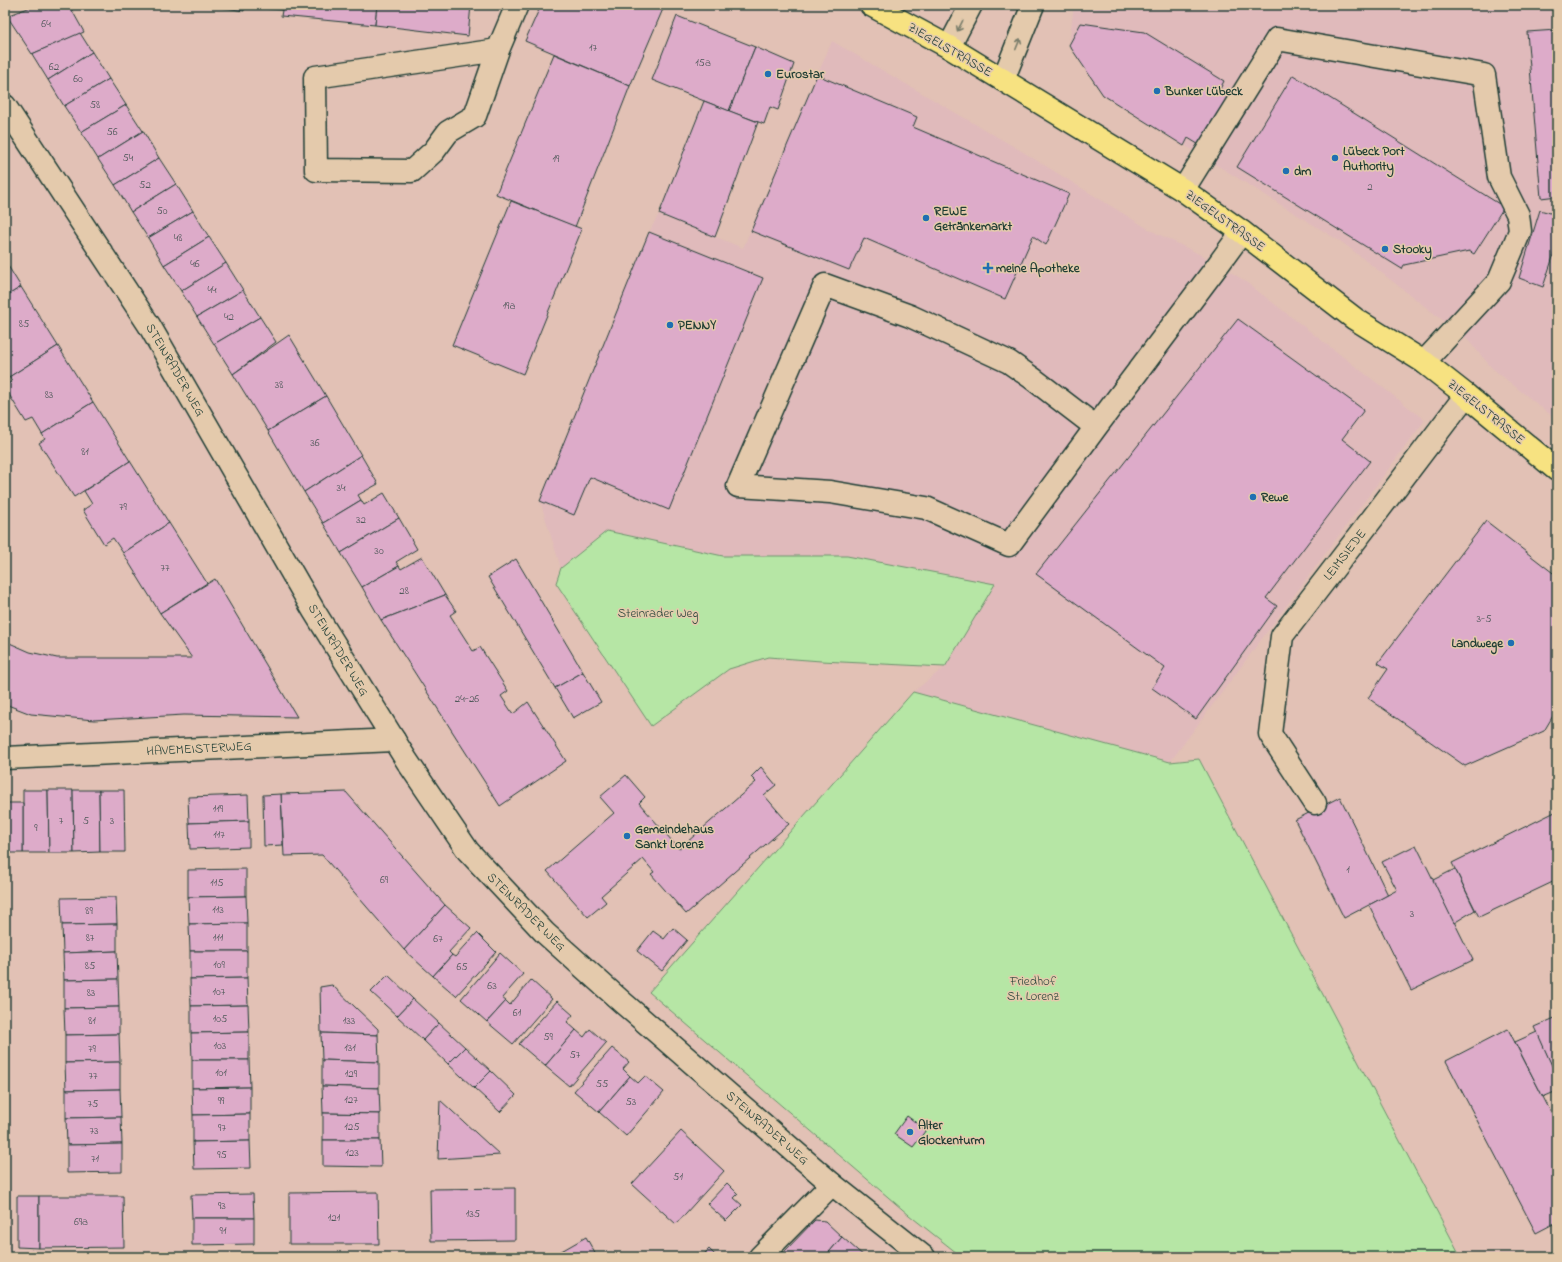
<svg xmlns="http://www.w3.org/2000/svg" width="1562" height="1262" font-family="'Indie Flower',sans-serif">
<style>
.built{fill:#e0babb}
.green{fill:#b6e6a5;stroke:#6a926c}
.building{fill:#ddabc9;stroke:#1f3d34}
.lines{fill:none;stroke-linecap:round;stroke-linejoin:round}
.minor-casing{stroke:#1f3d34;stroke-width:25}
.major-casing{stroke:#1f3d34;stroke-width:25}
.minor{stroke:#e4caac;stroke-width:22}
.major{stroke:#f7e281;stroke-width:22}
.oneway{stroke:#787c6a}
.poi-dot{fill:#1f6fb2;stroke:#e4caac;stroke-width:1.5}
.labels{text-anchor:middle;dominant-baseline:central;stroke-width:3;stroke-linejoin:round;paint-order:stroke}
.number-label{font-size:11px;fill:#4e5859}
.street-label{font-size:13px;fill:#1f3d34;stroke:#e4caac}
.poi-label{font-size:13px;font-weight:bold;fill:#1f3d34;stroke:#e4caac;text-anchor:start}
.park-label{font-size:13px;fill:#27453a;stroke:#e4caac}
</style>
<rect width="100%" height="100%" fill="#e2c1b5"/>
<filter id="ink" filterUnits="userSpaceOnUse"><feTurbulence type="fractalNoise" baseFrequency=".025" numOctaves="2"/><feDisplacementMap in="SourceGraphic" scale="8" xChannelSelector="R" yChannelSelector="G"/><feConvolveMatrix kernelMatrix="1 2 1 2 8 2 1 2 1" color-interpolation-filters="sRGB"/></filter>
<g filter="url(#ink)">
<g class="built">
<path d="M1074,5H1557V420L1492,368L1467,339L1343,243L1103,95L1069,45Z"/>
<path d="M832,41L1018,149L1150,230L1203,256L1242,279L1425,420L1170,762L913,692L945,667L847,556H723L607,531L561,568L540,501L649,232L659,214L743,248Z"/>
</g>
<g class="green">
<path d="M607,531L723,556H847L995,584L945,667L821,661L768,657L729,669L651,726L556,583L561,568Z"/>
<path d="M913,692L1170,762L1199,759L1461,1257H962L909,1215L649,992Z"/>
</g>
<g class="building">
<path d="M36,5H69L84,32L32,54L7,16Z"/>
<path d="M198,5H225L226,8Z"/>
<path d="M225,5H251V7L244,6V11L226,8Z"/>
<path d="M251,5H283L282,10L251,7Z"/>
<path d="M283,5H377L375,25L281,16Z"/>
<path d="M377,5H471L468,36L375,25Z"/>
<path d="M541,5H652L663,9L630,86L525,41Z"/>
<path d="M677,16L755,47L729,111L652,80Z"/>
<path d="M1081,23L1144,32L1224,81L1220,89L1233,96L1201,146L1188,138L1184,146L1103,95L1069,45Z"/>
<path d="M1557,30V196L1541,198L1527,32Z"/>
<path d="M80,33L92,52L48,80L32,54Z"/>
<path d="M755,47L794,64L778,110L770,107L764,124L729,111Z"/>
<path d="M92,52L109,79L64,106L48,80Z"/>
<path d="M554,54L630,86L575,227L496,194Z"/>
<path d="M817,75L917,117L913,127L1069,194L1046,245L1033,236L1005,299L864,238L849,270L751,231Z"/>
<path d="M1293,75L1504,207L1474,254L1469,251L1404,265L1402,269L1237,167Z"/>
<path d="M109,79L126,105L81,132L64,106Z"/>
<path d="M704,101L758,122L715,237L659,214Z"/>
<path d="M126,105L143,131L98,159L81,132Z"/>
<path d="M143,131L159,158L115,185L98,159Z"/>
<path d="M159,158L176,184L131,212L115,185Z"/>
<path d="M176,184L193,211L148,238L131,212Z"/>
<path d="M511,201L582,229L523,374L452,345Z"/>
<path d="M1540,210L1557,215V245L1543,287L1519,278Z"/>
<path d="M193,211L209,237L164,265L148,238Z"/>
<path d="M649,232L763,278L669,510L590,477L574,515L540,501Z"/>
<path d="M209,237L226,263L181,291L164,265Z"/>
<path d="M5,261L21,287L5,297Z"/>
<path d="M226,263L243,290L197,317L181,291Z"/>
<path d="M21,287L58,346L9,377L5,370V297Z"/>
<path d="M243,290L260,317L214,344L197,317Z"/>
<path d="M260,317L276,342L233,374L214,344Z"/>
<path d="M1238,319L1364,410L1342,439L1370,461L1266,598L1277,606L1196,719L1152,688L1165,668L1036,574Z"/>
<path d="M289,335L326,396L268,431L233,374Z"/>
<path d="M58,346L93,402L42,434L33,419L26,422L5,388V386L12,381L9,377Z"/>
<path d="M326,396L361,455L304,492L268,431Z"/>
<path d="M93,402L130,461L74,497L39,443L45,439L42,434Z"/>
<path d="M361,455L378,484L358,495L361,500L323,523L304,492Z"/>
<path d="M130,461L169,523L123,553L113,538L104,544L83,510L92,504L84,491Z"/>
<path d="M384,493L399,518L341,553L323,523L361,500L364,505Z"/>
<path d="M399,518L417,549L396,562L399,566L362,587L341,553Z"/>
<path d="M1486,521L1557,576V709L1544,731L1465,766L1368,698L1388,669L1378,663Z"/>
<path d="M169,523L207,583L160,613L123,553Z"/>
<path d="M422,557L445,595L381,620L362,587L399,566L401,569Z"/>
<path d="M516,559L583,672L555,688L488,577Z"/>
<path d="M215,579L297,717L184,715L94,720L31,714L5,704V641L30,652L57,658H192L160,613Z"/>
<path d="M445,595L456,611L450,615L473,651L480,647L508,691L501,696L513,714L528,702L566,761L500,806L381,620Z"/>
<path d="M583,672L601,702L573,718L555,688Z"/>
<path d="M761,767L776,785L764,795L789,824L686,914L651,874L654,872L643,859L601,896L606,902L588,917L547,871L614,813L600,797L626,775L645,797L639,803L679,849L756,782L751,777Z"/>
<path d="M23,790H48L49,853H23Z"/>
<path d="M48,790H73L74,853H49Z"/>
<path d="M73,790H99L100,852L74,853Z"/>
<path d="M99,790H124L125,852H100Z"/>
<path d="M346,792L445,905L404,950L322,855L284,856L281,794Z"/>
<path d="M281,794L283,845L264,846L263,795Z"/>
<path d="M248,795L249,821L189,823L188,797Z"/>
<path d="M1340,797L1388,895L1344,918L1295,820Z"/>
<path d="M6,803H23V853H7Z"/>
<path d="M1557,811V880L1479,917L1452,863Z"/>
<path d="M249,821V847L190,849L189,823Z"/>
<path d="M1416,845L1473,960L1411,990L1369,905L1397,890L1382,862Z"/>
<path d="M246,869V896L188,897V870Z"/>
<path d="M1455,869L1475,910L1454,923L1433,880Z"/>
<path d="M246,896L247,923L189,924L188,897Z"/>
<path d="M116,897L117,924L62,925L61,898Z"/>
<path d="M445,905L471,928L449,952L452,955L433,976L404,950Z"/>
<path d="M247,923V951H190L189,924Z"/>
<path d="M117,924V951L63,953L62,925Z"/>
<path d="M673,928L687,940L662,971L637,951L653,931L664,939Z"/>
<path d="M477,933L496,952L456,996L433,976L452,955L455,957Z"/>
<path d="M117,951L118,979L64,980L63,953Z"/>
<path d="M190,951H247V978L190,979Z"/>
<path d="M500,953L523,974L502,998L506,1001L487,1022L461,999Z"/>
<path d="M388,975L413,999L397,1016L371,992Z"/>
<path d="M247,978L248,1005L191,1006L190,979Z"/>
<path d="M118,979L119,1007L64,1008V980Z"/>
<path d="M531,980L552,999L513,1044L487,1022L506,1001L510,1005Z"/>
<path d="M332,985L378,1029V1035L321,1033L320,987Z"/>
<path d="M413,999L439,1023L423,1040L397,1016Z"/>
<path d="M557,1001L573,1015L567,1022L576,1030L545,1066L519,1044Z"/>
<path d="M248,1005L249,1032L191,1033V1006Z"/>
<path d="M119,1007V1034L65,1035L64,1008Z"/>
<path d="M1557,1017V1077L1534,1027Z"/>
<path d="M439,1023L465,1047L448,1064L423,1040Z"/>
<path d="M590,1029L606,1043L569,1086L545,1066L576,1030L584,1037Z"/>
<path d="M1508,1029L1557,1124V1222L1536,1233L1446,1061Z"/>
<path d="M249,1032V1060H192L191,1033Z"/>
<path d="M1537,1032L1557,1077V1091L1543,1097L1515,1042Z"/>
<path d="M321,1033L378,1035L379,1062L322,1060Z"/>
<path d="M119,1034L120,1062L65,1063V1035Z"/>
<path d="M465,1047L491,1071L474,1088L448,1064Z"/>
<path d="M612,1048L629,1062L623,1069L630,1076L599,1112L574,1091Z"/>
<path d="M192,1060H249L250,1087L192,1088Z"/>
<path d="M322,1060L379,1062V1088L322,1086Z"/>
<path d="M120,1062V1089L66,1090L65,1063Z"/>
<path d="M491,1071L516,1095L500,1112L474,1088Z"/>
<path d="M630,1076L638,1083L645,1076L664,1092L626,1136L599,1112Z"/>
<path d="M322,1086L379,1088L380,1114L323,1113Z"/>
<path d="M250,1087V1114L193,1115L192,1088Z"/>
<path d="M120,1089L121,1117L66,1118V1090Z"/>
<path d="M440,1100L500,1155L438,1159Z"/>
<path d="M323,1113L380,1114V1140H323Z"/>
<path d="M250,1114V1141L193,1142V1115Z"/>
<path d="M907,1116L926,1130L913,1147L894,1134Z"/>
<path d="M121,1117L122,1144L67,1145L66,1118Z"/>
<path d="M681,1131L724,1171L676,1224L632,1184Z"/>
<path d="M323,1140H380L381,1167L323,1166Z"/>
<path d="M250,1141L251,1168L194,1169L193,1142Z"/>
<path d="M122,1144V1172L67,1173V1145Z"/>
<path d="M727,1183L738,1194L734,1198L742,1205L726,1221L707,1204Z"/>
<path d="M515,1188V1240L431,1241L430,1189Z"/>
<path d="M378,1192L379,1244H289V1193Z"/>
<path d="M253,1194L254,1218H192L191,1195Z"/>
<path d="M17,1196H39V1248L17,1247Z"/>
<path d="M39,1196H123L124,1247L39,1248Z"/>
<path d="M5,1197H6L7,1222H5Z"/>
<path d="M192,1218H254V1244L192,1245Z"/>
<path d="M815,1220L825,1221L842,1237L825,1257H789L783,1253Z"/>
<rect x="5" y="1222" width="2" height="26"/>
<path d="M586,1237L597,1257H551Z"/>
<path d="M842,1237L865,1257H825Z"/>
<path d="M709,1249L717,1257H701Z"/>
</g>
<g class="lines">
<defs>
<g id="minor">
<path d="M949,47L971,5"/>
<path d="M498,50L315,77L316,170L412,171L434,151L448,132L475,116L498,50L517,5"/>
<path d="M1003,80L1033,5"/>
<path d="M5,106L149,325L314,611L407,761L468,851L545,933L622,1002L832,1184L924,1257"/>
<path d="M1183,190L1277,39L1484,75L1499,177L1518,215L1520,231L1499,281L1424,362"/>
<path d="M1096,427L1032,378L1009,362L910,316L825,285L738,486L830,492L926,508L1009,545L1096,427L1215,269L1242,232"/>
<path d="M5,758L394,740"/>
<path d="M1315,803L1270,734L1282,636L1372,519L1466,395"/>
<path d="M760,1257L832,1184"/>
</g>
<path id="major" d="M871,5L949,47L1183,190L1242,232L1355,319L1424,362L1466,395L1557,470"/>
</defs>
<use href="#minor" class="minor-casing"/>
<use href="#major" class="major-casing"/>
<use href="#minor" class="minor"/>
<use href="#major" class="major"/>
</g>
<defs><path id="oneway-shaft" d="M-6 0H5M1.5-3L5.5 0L1.5 3" fill="none" stroke-width="1.6" stroke-linecap="round" stroke-linejoin="round"/></defs>
<g class="oneway">
<use href="#oneway-shaft" transform="translate(960 26) rotate(117)"/>
<use href="#oneway-shaft" transform="translate(1018 44) rotate(-68)"/>
</g>
</g>
<g class="poi-dot">
<circle cx="768" cy="74" r="4"/>
<circle cx="1157" cy="91" r="4"/>
<circle cx="1335" cy="158" r="4"/>
<circle cx="1286" cy="171" r="4"/>
<circle cx="926" cy="218" r="4"/>
<circle cx="1385" cy="249" r="4"/>
<path d="M986 262h4v4h4v4h-4v4h-4v-4h-4v-4h4z"/>
<circle cx="670" cy="325" r="4"/>
<circle cx="1253" cy="497" r="4"/>
<circle cx="1511" cy="643" r="4"/>
<circle cx="627" cy="836" r="4"/>
<circle cx="910" cy="1132" r="4"/>
</g>
<g class="labels">
<g class="number-label">
<text x="46" y="24">64</text>
<text x="593" y="48">17</text>
<text x="703" y="63">15a</text>
<text x="54" y="67">62</text>
<text x="78" y="79">60</text>
<text x="95" y="105">58</text>
<text x="112" y="132">56</text>
<text x="128" y="158">54</text>
<text x="556" y="159">19</text>
<text x="145" y="185">52</text>
<text x="1370" y="187">2</text>
<text x="162" y="211">50</text>
<text x="178" y="238">48</text>
<text x="195" y="264">46</text>
<text x="212" y="290">44</text>
<text x="509" y="306">19a</text>
<text x="229" y="317">42</text>
<text x="24" y="324">85</text>
<text x="279" y="385">38</text>
<text x="49" y="395">83</text>
<text x="315" y="443">36</text>
<text x="85" y="452">81</text>
<text x="341" y="488">34</text>
<text x="123" y="507">79</text>
<text x="361" y="520">32</text>
<text x="379" y="551">30</text>
<text x="165" y="568">77</text>
<text x="404" y="591">28</text>
<text x="1484" y="619">3-5</text>
<text x="467" y="699">24-26</text>
<text x="218" y="809">119</text>
<text x="61" y="821">7</text>
<text x="86" y="821">5</text>
<text x="112" y="821">3</text>
<text x="36" y="828">9</text>
<text x="219" y="835">117</text>
<text x="1348" y="870">1</text>
<text x="384" y="880">69</text>
<text x="217" y="883">115</text>
<text x="218" y="910">113</text>
<text x="89" y="911">89</text>
<text x="1412" y="914">3</text>
<text x="90" y="938">87</text>
<text x="218" y="938">111</text>
<text x="438" y="939">67</text>
<text x="219" y="965">109</text>
<text x="90" y="966">85</text>
<text x="462" y="967">65</text>
<text x="492" y="986">63</text>
<text x="219" y="992">107</text>
<text x="91" y="993">83</text>
<text x="517" y="1013">61</text>
<text x="220" y="1019">105</text>
<text x="92" y="1021">81</text>
<text x="349" y="1021">133</text>
<text x="548" y="1037">59</text>
<text x="220" y="1046">103</text>
<text x="350" y="1048">131</text>
<text x="92" y="1049">79</text>
<text x="575" y="1055">57</text>
<text x="221" y="1073">101</text>
<text x="351" y="1074">129</text>
<text x="93" y="1076">77</text>
<text x="602" y="1084">55</text>
<text x="351" y="1100">127</text>
<text x="221" y="1101">99</text>
<text x="631" y="1102">53</text>
<text x="93" y="1104">75</text>
<text x="352" y="1127">125</text>
<text x="222" y="1128">97</text>
<text x="94" y="1131">73</text>
<text x="352" y="1153">123</text>
<text x="222" y="1155">95</text>
<text x="95" y="1159">71</text>
<text x="678" y="1177">51</text>
<text x="222" y="1206">93</text>
<text x="473" y="1214">135</text>
<text x="334" y="1218">121</text>
<text x="81" y="1222">69a</text>
<text x="223" y="1231">91</text>
</g>
<g class="street-label">
<text transform="translate(950 50) rotate(30)">ZIEGELSTRASSE</text>
<text transform="translate(1225 221) rotate(36)">ZIEGELSTRASSE</text>
<text transform="translate(175 370) rotate(60)">STEINRADER WEG</text>
<text transform="translate(1486 412) rotate(39)">ZIEGELSTRASSE</text>
<text transform="translate(1345 555) rotate(-52)">LEIMSIEDE</text>
<text transform="translate(338 650) rotate(59)">STEINRADER WEG</text>
<text transform="translate(199 749) rotate(-3)">HAVEMEISTERWEG</text>
<text transform="translate(526 912) rotate(45)">STEINRADER WEG</text>
<text transform="translate(767 1128) rotate(41)">STEINRADER WEG</text>
</g>
<g class="poi-label">
<text x="776" y="74">Eurostar</text>
<text x="1165" y="91">Bunker Lübeck</text>
<text x="1343" y="151">Lübeck Port<tspan x="1343" dy="15">Authority</tspan></text>
<text x="1294" y="171">dm</text>
<text x="934" y="211">REWE<tspan x="934" dy="15">Getränkemarkt</tspan></text>
<text x="1393" y="249">Stooky</text>
<text x="996" y="268">meine Apotheke</text>
<text x="678" y="325">PENNY</text>
<text x="1261" y="497">Rewe</text>
<text x="1503" y="643" text-anchor="end">Landwege</text>
<text x="635" y="829">Gemeindehaus<tspan x="635" dy="15">Sankt Lorenz</tspan></text>
<text x="918" y="1125">Alter<tspan x="918" dy="15">Glockenturm</tspan></text>
</g>
<g class="park-label">
<text x="658" y="613">Steinrader Weg</text>
<text x="1033" y="981">Friedhof<tspan x="1033" dy="15">St. Lorenz</tspan></text>
</g>
</g>
<rect width="1562" height="1262" fill="none" stroke="#e4caac" stroke-width="20"/>
<rect x="10" y="10" width="1542" height="1242" fill="none" stroke="#1f3d34" stroke-width="1.5" filter="url(#ink)"/>
</svg>
